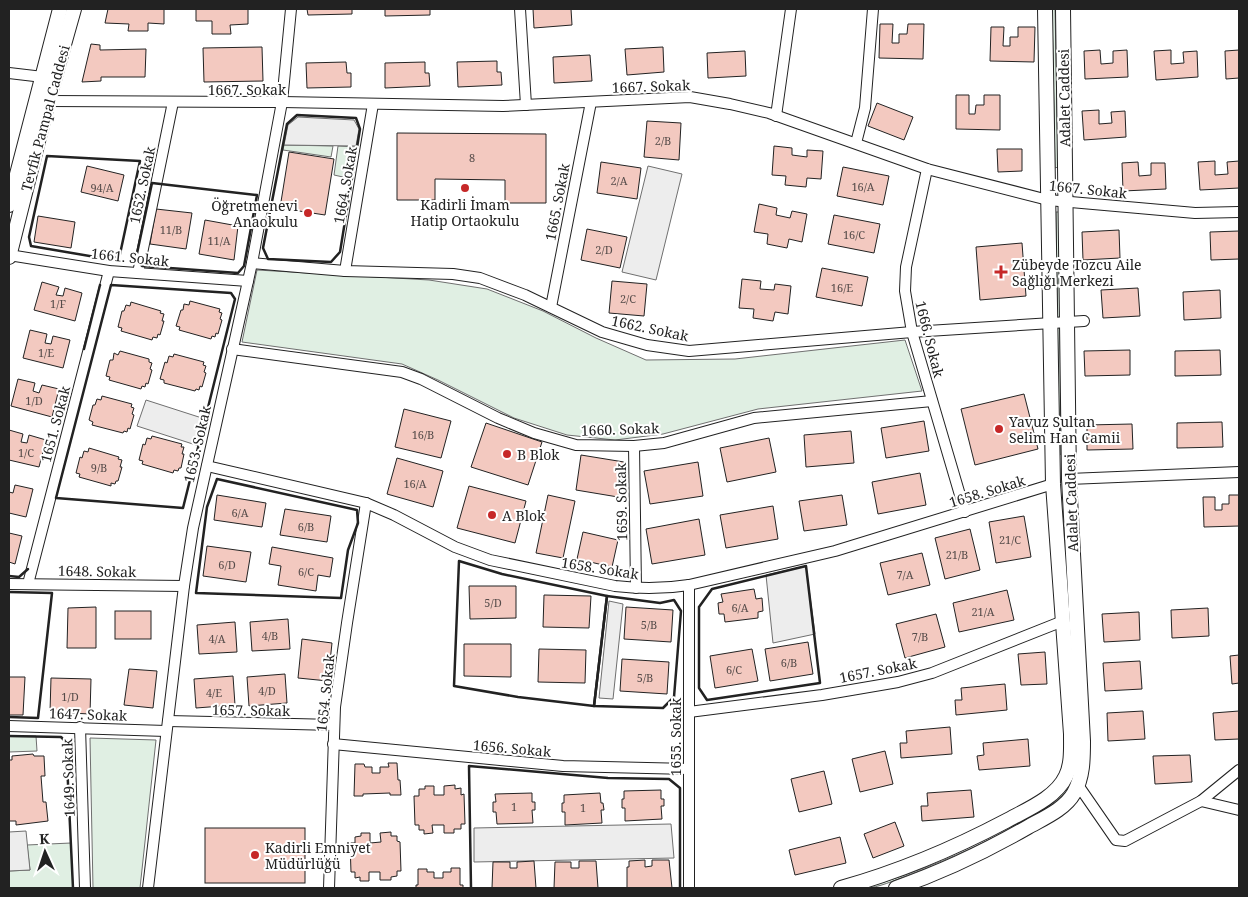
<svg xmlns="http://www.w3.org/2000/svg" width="1248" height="897" font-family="'Noto Serif',serif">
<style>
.green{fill:#e0efe3;stroke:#6f6f6f}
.parking{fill:#ededed;stroke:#6f6f6f}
.building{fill:#f3c9c0;stroke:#222}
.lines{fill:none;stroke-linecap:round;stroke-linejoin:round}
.minor-casing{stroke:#222;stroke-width:12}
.tertiary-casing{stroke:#222;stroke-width:16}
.minor{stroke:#fff;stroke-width:10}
.tertiary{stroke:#fff;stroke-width:14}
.wall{stroke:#222;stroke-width:2.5}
.poi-dot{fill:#c62828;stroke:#fff;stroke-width:2}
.labels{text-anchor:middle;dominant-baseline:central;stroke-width:4;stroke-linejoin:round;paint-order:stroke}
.number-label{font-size:11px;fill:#564c4a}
.street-label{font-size:14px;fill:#222;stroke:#fff}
.poi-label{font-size:14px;fill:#222;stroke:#fff;text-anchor:start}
</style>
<rect width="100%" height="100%" fill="#fff"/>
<g class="green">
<path d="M1052,9H1055L1058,167L1055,168Z"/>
<path d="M284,145L333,146L331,157L283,150Z"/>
<path d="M338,146L357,147L352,179L334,175Z"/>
<path d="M1056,212H1059L1061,454L1059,455Z"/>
<path d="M257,270L429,280L487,289L543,311L596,338L646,360L735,359L905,340L922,391L758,409L663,434L615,440L567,435L514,418L438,380L402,364L242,342Z"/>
<path d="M9,736H36L37,751L9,752Z"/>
<path d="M90,738L156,740L140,888H93Z"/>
<path d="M1064,791L1066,793C1020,830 963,855 908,875C895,880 879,888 864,888C930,869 1011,836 1064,791Z"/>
<path d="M71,843L73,888H9V871L30,870L27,845Z"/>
</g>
<g class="parking">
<path d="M298,117L354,120L359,129L356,146L284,145L288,125Z"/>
<path d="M648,166L682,174L656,280L622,272Z"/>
<path d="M146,400L205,419L199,446L137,426Z"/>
<path d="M806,566L815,634L773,643L766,575Z"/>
<path d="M609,601L623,604L613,699L599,698Z"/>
<path d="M671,824L674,858L474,862V828Z"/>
<path d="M26,831L30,870L9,871V832Z"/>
</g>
<g class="building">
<path d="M108,9H164V24L148,23V31H128L129,24L105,23Z"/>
<path d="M196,9H248V24L230,25L231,34H212V21H196Z"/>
<path d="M307,9H352V14L308,15Z"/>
<path d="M385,9H430V15L385,16Z"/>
<path d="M533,9H571L572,25L534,28Z"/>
<path d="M880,24H893L892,43H899V34H907L908,24H924L923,59L879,58Z"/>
<path d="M991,27H1004L1003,46H1010V37H1018V27H1035L1034,62L990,61Z"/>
<path d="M91,44L100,45V50L146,49L145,77H101V81L82,82Z"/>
<path d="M262,47L263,81L204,82L203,48Z"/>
<path d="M663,47L664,72L627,75L625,49Z"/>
<path d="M1100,50L1101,64L1113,63V51L1127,50L1128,77L1085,79L1084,51Z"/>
<path d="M1171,50V64L1184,63L1183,52L1197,51L1198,77L1156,80L1154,51Z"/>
<path d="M1239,50V78L1226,79L1225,51Z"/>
<path d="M745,51L746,76L708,78L707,53Z"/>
<path d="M590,55L592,81L554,83L553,57Z"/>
<path d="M497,61V72H501L502,85L458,87L457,62Z"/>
<path d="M346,62L347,73H351V87L307,88L306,63Z"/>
<path d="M425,62V73H429L430,86L385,88V63Z"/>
<path d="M956,95H969V114H975L976,105H984V95H1000V130L956,129Z"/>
<path d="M877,103L913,117L904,140L868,126Z"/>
<path d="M1099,110V124L1112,123L1111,112L1125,111L1126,137L1084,140L1082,111Z"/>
<path d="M647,121L681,123L679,160L644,157Z"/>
<path d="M397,133L546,134V203H505V180L435,179V200H397Z"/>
<path d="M774,146L792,148V155L807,157V150L823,151L821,179L807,178L806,187L785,185L786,176L772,175Z"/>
<path d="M997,149H1022V171L998,172Z"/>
<path d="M289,152L334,159L325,215L280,208Z"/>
<path d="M1215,161V175L1228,174L1227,162L1239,161V188L1200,190L1198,162Z"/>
<path d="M601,162L641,168L637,199L597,193Z"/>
<path d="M1138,162L1139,176L1151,175V163H1165L1166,189L1123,191L1122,163Z"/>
<path d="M87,166L124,175L118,201L81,192Z"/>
<path d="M843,167L889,176L883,205L837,196Z"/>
<path d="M759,204L777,208L776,215L790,218L792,211L807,214L802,242L789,239L787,248L767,244L768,234L754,232Z"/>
<path d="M156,209L192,213L186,249L150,244Z"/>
<path d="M834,215L880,224L874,253L828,244Z"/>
<path d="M38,216L75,222L71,248L34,242Z"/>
<path d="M205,220L238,226L234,260L199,254Z"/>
<path d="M587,229L627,237L620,268L581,260Z"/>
<path d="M1119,230L1120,258L1083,260L1082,232Z"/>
<path d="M1239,231V259L1211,260L1210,232Z"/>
<path d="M1022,243L1026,296L980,300L976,247Z"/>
<path d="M822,268L868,277L862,306L816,297Z"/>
<path d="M742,279L761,281L760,289L774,290L775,284L791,286L788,314L775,312L773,321L753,318L754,309L739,308Z"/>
<path d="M612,281L647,284L644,316L609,313Z"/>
<path d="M42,282L59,287L56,295L63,296L65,288L82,293L75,321L34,310Z"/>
<path d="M1138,288L1140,316L1103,318L1101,290Z"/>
<path d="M1220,290L1221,318L1184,320L1183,292Z"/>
<path d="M190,301L220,309L219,312L222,313L220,319L222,320L218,334L216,333L215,337L212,336L211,339L179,330L180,327L176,326L181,310H183L184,304L189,305Z"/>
<path d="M131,302L161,311L160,313L164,314L162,321H164L160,335L158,334L157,338L153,337L152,340L121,331L122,328L118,327L122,311H124L126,305L130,306Z"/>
<path d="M30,330L47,334L45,343L51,344L53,336L70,340L63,368L23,358Z"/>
<path d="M1130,350V375L1085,376L1084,351Z"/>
<path d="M1220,350L1221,375L1175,376V351Z"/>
<path d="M120,351L149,359V362L152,363L150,369L152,370L148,384L146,383L145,387L142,386L141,389L109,380L110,377L106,376L110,360H113L114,353L118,355Z"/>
<path d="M174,354L204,362L203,365L206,366L204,372L206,373L202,387L200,386L199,390L196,389L195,391L164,383V380L160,379L165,362L167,363L169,356L173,357Z"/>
<path d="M18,379L35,383L33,391L39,393L42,385L59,389L52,417L11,406Z"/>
<path d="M1024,394L1038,449L975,465L961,409Z"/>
<path d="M102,396L132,404L131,407L134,408L132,414L134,415L130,429L128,428L127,432L124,431L123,433L92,425L93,422L89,420L93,405H95L97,399L101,400Z"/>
<path d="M404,409L451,421L441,458L395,447Z"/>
<path d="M924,421L929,451L886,458L881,428Z"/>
<path d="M1222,422L1223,447L1177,448V423Z"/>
<path d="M486,423L542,442L528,485L471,467Z"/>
<path d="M1132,424L1133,449L1087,450V425Z"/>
<path d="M9,430L23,434L21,442L27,443L29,435L46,440L39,467L9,460Z"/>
<path d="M851,431L854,463L806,467L804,435Z"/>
<path d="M152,436L182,444L181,447H184L182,454H184L181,468H179L178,471L174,470L173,473L142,464L143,461L139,460L143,444L145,445L147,438L151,439Z"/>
<path d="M769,438L776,472L727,482L720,448Z"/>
<path d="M89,448L119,457L118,459L122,460L120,467H122L118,481H116L115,484L111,483V486L79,477L80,474L76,473L80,457L82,458L84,451L88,452Z"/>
<path d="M581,455L624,462L618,497L576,490Z"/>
<path d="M397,458L443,471L433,507L387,494Z"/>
<path d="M698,462L703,496L650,504L644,471Z"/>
<path d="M920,473L926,505L878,514L872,482Z"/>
<path d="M15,485L33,489L26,517L9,513V492L13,493Z"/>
<path d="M469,486L526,501L515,543L457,528Z"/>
<path d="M217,495L266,503L262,527L214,520Z"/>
<path d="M548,495L575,501L563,558L536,553Z"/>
<path d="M842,495L847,525L804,531L799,501Z"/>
<path d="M1229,495H1239V526L1204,527L1203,497H1215V510H1222V504H1229Z"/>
<path d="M773,506L778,539L726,548L720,515Z"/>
<path d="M285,509L331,516L327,542L280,535Z"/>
<path d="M1024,516L1031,557L996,563L989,522Z"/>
<path d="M699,519L705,555L652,564L646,529Z"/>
<path d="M970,529L980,570L945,579L935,538Z"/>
<path d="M583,532L618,540L612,567L577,559Z"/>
<path d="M9,533L22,536L15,564L9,562Z"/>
<path d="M207,546L251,552L246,582L203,576Z"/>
<path d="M272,547L333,558L330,577L318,575L316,591L278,585L281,566L269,564Z"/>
<path d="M922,553L930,585L888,595L880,563Z"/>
<path d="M469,586H516V618L470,619Z"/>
<path d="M754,589L756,599L762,598L763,611L758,612V618L725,622L724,614H719L718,603L723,602L721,594Z"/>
<path d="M1007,590L1014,620L959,632L953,603Z"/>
<path d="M544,595L591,596L589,628L543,627Z"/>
<path d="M96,607V648H67L68,608Z"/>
<path d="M626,607L673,610L671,642L624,639Z"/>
<path d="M1208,608L1209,636L1172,638L1171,610Z"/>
<rect x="115" y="611" width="36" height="28"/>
<path d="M1139,612L1140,640L1104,642L1102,614Z"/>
<path d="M936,614L945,647L905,658L896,624Z"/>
<path d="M288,619L290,649L252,651L250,622Z"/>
<path d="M235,622L237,652L199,654L197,625Z"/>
<path d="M302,639L332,643L328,681L298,678Z"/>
<path d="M808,642L813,674L770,681L765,649Z"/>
<path d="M464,644H511V677L464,676Z"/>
<path d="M539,649L586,650L585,683L538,682Z"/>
<path d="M752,649L758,681L715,688L710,656Z"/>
<path d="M1045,652L1047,684L1021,685L1018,654Z"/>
<path d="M1239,655V683L1232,684L1230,656Z"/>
<path d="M622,659L669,662L667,694L620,691Z"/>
<path d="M1140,661L1142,689L1105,691L1103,663Z"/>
<path d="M129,669L157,671L153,708L124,705Z"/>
<path d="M285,674L287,703L249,706L247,677Z"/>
<path d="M233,676L235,705L196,708L194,679Z"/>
<path d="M9,677H25L23,715H9Z"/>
<path d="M51,678L91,679L90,714L50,712Z"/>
<path d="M1005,684L1007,710L956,715L955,700H962L961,688Z"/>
<path d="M1143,711L1145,739L1108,741L1107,713Z"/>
<path d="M1239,711V739L1215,740L1213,713Z"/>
<path d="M950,727L952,754L901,758L900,743H907L906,731Z"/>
<path d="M1028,739L1030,766L979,770L977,756L984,755L983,743Z"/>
<path d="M885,751L893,784L860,792L852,759Z"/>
<path d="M33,754L34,756H44L45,776H41L43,802H46L48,821L16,825V821H9V760H12V756Z"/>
<path d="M1190,755L1192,782L1155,784L1153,756Z"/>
<path d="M388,763H397L398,780H400L401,795H390V793L363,794V796H354L355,764H364L365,767H372V773H380V767H389Z"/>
<path d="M824,771L832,804L799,812L791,779Z"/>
<path d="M455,785V789L461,788V795L464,794L465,824H461V829H454V833H444V825H432L433,833L424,834V830H419V825H415L414,796H419V789H425V786H434V795H444V786Z"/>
<path d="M661,790V799H664V806H661L662,819L625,821V808H622V799H624V791Z"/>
<path d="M971,790L974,817L922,821L921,806H928L927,793Z"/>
<path d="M532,793V802H535V810H532L533,823L497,824L496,812H493V802H496L495,794Z"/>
<path d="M600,793L601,803H603L604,810H601L602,823L565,825V812H562V803H564V795Z"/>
<path d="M895,822L904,846L873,858L864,834Z"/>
<rect x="205" y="828" width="100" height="55"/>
<path d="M391,832V836H397V841L400,842L401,871H397V876L391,877V880H380V872H369V881H360V877L355,878V872H351L350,843H355V837L361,836V833H370V843L381,842L380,833Z"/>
<path d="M840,837L846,863L795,875L789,850Z"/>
<path d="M645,860V867L652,866V860H669L672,888H627V867H629V861Z"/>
<path d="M534,861L536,888H492L493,862H510V868H517V862Z"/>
<path d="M579,861H596L598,888H554L555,862H571V868H579Z"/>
<path d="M451,868H460V885H463V888H416V885H418V869H427V872H434V878H443V872H451Z"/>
</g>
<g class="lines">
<defs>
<g id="minor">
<path d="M520,9L526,105"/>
<path d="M9,73L43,77"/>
<path d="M48,101L282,102L503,106L690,97L730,104L769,113L927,169L1048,200L1195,213L1239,212"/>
<path d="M776,116L791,9"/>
<path d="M856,143L865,108L873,9"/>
<path d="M927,169L906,267L905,291L912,332L965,512"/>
<path d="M9,255L109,271L248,281"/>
<path d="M252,263L345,271L453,274L480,278L525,295L602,332L647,345L689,351L912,332L1084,321"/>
<path d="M345,271L373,104"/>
<path d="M138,273L173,102"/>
<path d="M551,307L591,102"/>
<path d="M232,349L402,372L421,379L498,418L534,433L576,445L634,446L664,443L754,418L932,401"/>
<path d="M634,446L636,588"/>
<path d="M207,466L366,503L394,515L455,547L490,560L615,586C640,589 664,589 689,585L835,551L1053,484"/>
<path d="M1069,479L1239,472"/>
<path d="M9,584L184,586"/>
<path d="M28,584L109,271"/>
<path d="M689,712L822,695L898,682L932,673L1063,621"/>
<path d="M168,721L334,725"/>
<path d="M9,726L166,731"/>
<path d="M80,727L85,888"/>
<path d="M333,744L563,766L689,769"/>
<path d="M1078,785L1116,840L1125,841L1201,801L1239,770"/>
<path d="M1201,801L1239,810"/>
<path d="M148,888L184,586L193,528L252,263L282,102L291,9"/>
<path d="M329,888L335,707L347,623L366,503"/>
<path d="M689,888V585"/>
</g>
<g id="tertiary">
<path d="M9,205L60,9"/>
<path d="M9,257L48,101L74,9"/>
<path d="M841,888C898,872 953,849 1006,821C1026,810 1056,798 1066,776C1072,764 1071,748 1071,734L1053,484L1045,9"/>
<path d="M896,888C942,872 986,851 1028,827C1044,818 1065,809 1074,793C1083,777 1083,759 1083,741L1069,479L1063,9"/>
</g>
</defs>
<use href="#minor" class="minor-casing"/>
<use href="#tertiary" class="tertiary-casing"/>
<use href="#minor" class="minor"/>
<use href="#tertiary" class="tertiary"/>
<g class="wall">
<path d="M297,115L356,118L360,129L340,252L331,262L268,259L263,248L287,124Z"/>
<path d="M47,156L140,161L120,254L113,260L31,246L29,237Z"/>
<path d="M152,183L257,195L244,266L238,273L142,266L136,258Z"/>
<path d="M111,285L231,293L235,299L183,508L56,498Z"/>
<path d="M84,349L100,285"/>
<path d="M217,479L357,510L358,523L348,550L341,598L196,593L207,507Z"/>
<path d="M459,561L502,574L607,596L594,706L518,697L454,686Z"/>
<path d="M806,566L820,683L707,700L699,688V607L712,589Z"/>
<path d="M9,576L19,577L28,569"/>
<path d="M9,592L52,593L38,718L9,717"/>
<path d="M607,596L660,603L674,600L681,611L674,697L663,708L594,706Z"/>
<path d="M9,736L61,737L66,742L73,888"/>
<path d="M471,888L469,766L608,778L669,779L680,788V888"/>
</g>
</g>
<g class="poi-dot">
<circle cx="465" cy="188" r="5"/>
<circle cx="308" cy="213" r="5"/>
<path d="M998.5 264.5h5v5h5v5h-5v5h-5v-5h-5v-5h5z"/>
<circle cx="999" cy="429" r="5"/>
<circle cx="507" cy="454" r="5"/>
<circle cx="492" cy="515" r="5"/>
<circle cx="255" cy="855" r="5"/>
</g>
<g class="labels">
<g class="number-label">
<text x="663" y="140">2/B</text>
<text x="472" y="157">8</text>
<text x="619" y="180">2/A</text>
<text x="863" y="186">16/A</text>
<text x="102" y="187">94/A</text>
<text x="171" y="229">11/B</text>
<text x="854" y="234">16/C</text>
<text x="219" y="240">11/A</text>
<text x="604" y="249">2/D</text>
<text x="842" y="287">16/E</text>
<text x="628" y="298">2/C</text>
<text x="58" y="303">1/F</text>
<text x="46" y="352">1/E</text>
<text x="34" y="400">1/D</text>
<text x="423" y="434">16/B</text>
<text x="26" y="452">1/C</text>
<text x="99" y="467">9/B</text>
<text x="415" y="483">16/A</text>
<text x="240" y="512">6/A</text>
<text x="306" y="526">6/B</text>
<text x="1010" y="539">21/C</text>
<text x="957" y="554">21/B</text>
<text x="227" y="564">6/D</text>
<text x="306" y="571">6/C</text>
<text x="905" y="574">7/A</text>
<text x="493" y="602">5/D</text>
<text x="740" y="607">6/A</text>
<text x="983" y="611">21/A</text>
<text x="649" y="624">5/B</text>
<text x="270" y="635">4/B</text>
<text x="920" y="636">7/B</text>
<text x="217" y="638">4/A</text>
<text x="789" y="662">6/B</text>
<text x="734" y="669">6/C</text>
<text x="645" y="677">5/B</text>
<text x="267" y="690">4/D</text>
<text x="214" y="692">4/E</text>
<text x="70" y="696">1/D</text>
<text x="514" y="806">1</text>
<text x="583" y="807">1</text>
</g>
<g class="street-label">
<text transform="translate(651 86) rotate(-2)">1667. Sokak</text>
<text x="247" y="89">1667. Sokak</text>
<text transform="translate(1064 98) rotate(-91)">Adalet Caddesi</text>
<text transform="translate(45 118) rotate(-75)">Tevfik Pampal Caddesi</text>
<text transform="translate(142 185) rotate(-78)">1652. Sokak</text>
<text transform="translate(345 185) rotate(-80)">1664. Sokak</text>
<text transform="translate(1088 189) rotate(6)">1667. Sokak</text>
<text transform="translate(557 202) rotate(-79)">1665. Sokak</text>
<text transform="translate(130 257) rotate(6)">1661. Sokak</text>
<text transform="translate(650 328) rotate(12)">1662. Sokak</text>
<text transform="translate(930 339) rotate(76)">1666. Sokak</text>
<text transform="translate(55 424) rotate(-75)">1651. Sokak</text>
<text transform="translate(620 429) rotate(-2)">1660. Sokak</text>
<text transform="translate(197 444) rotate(-77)">1653. Sokak</text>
<text transform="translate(987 491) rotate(-17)">1658. Sokak</text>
<text transform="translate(621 502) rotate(-91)">1659. Sokak</text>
<text transform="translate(1071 503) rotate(-92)">Adalet Caddesi</text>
<text transform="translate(600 568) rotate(9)">1658. Sokak</text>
<text transform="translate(97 571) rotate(1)">1648. Sokak</text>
<text transform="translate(878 670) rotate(-11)">1657. Sokak</text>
<text transform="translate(325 693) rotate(-84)">1654. Sokak</text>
<text transform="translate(251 710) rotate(1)">1657. Sokak</text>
<text transform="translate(88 714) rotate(2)">1647. Sokak</text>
<text transform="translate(675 737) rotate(-90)">1655. Sokak</text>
<text transform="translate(512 748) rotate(5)">1656. Sokak</text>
<text transform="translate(68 778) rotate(-92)">1649. Sokak</text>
</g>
<g class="poi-label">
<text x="465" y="204" text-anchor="middle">Kadirli İmam<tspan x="465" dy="16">Hatip Ortaokulu</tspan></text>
<text x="298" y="205" text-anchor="end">Öğretmenevi<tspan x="298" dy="16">Anaokulu</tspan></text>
<text x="1012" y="264">Zübeyde Tozcu Aile<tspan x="1012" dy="16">Sağlığı Merkezi</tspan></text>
<text x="1009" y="421">Yavuz Sultan<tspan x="1009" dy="16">Selim Han Camii</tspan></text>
<text x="517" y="454">B Blok</text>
<text x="502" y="515">A Blok</text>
<text x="265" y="847">Kadirli Emniyet<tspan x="265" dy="16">Müdürlüğü</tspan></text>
</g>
</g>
<rect width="1248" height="897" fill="none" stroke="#222222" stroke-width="20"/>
<g transform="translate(45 852) rotate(357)" stroke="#ffffff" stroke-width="4" paint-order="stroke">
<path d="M0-4L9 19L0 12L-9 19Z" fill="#222222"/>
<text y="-8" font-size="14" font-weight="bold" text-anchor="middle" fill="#222222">K</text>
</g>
</svg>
